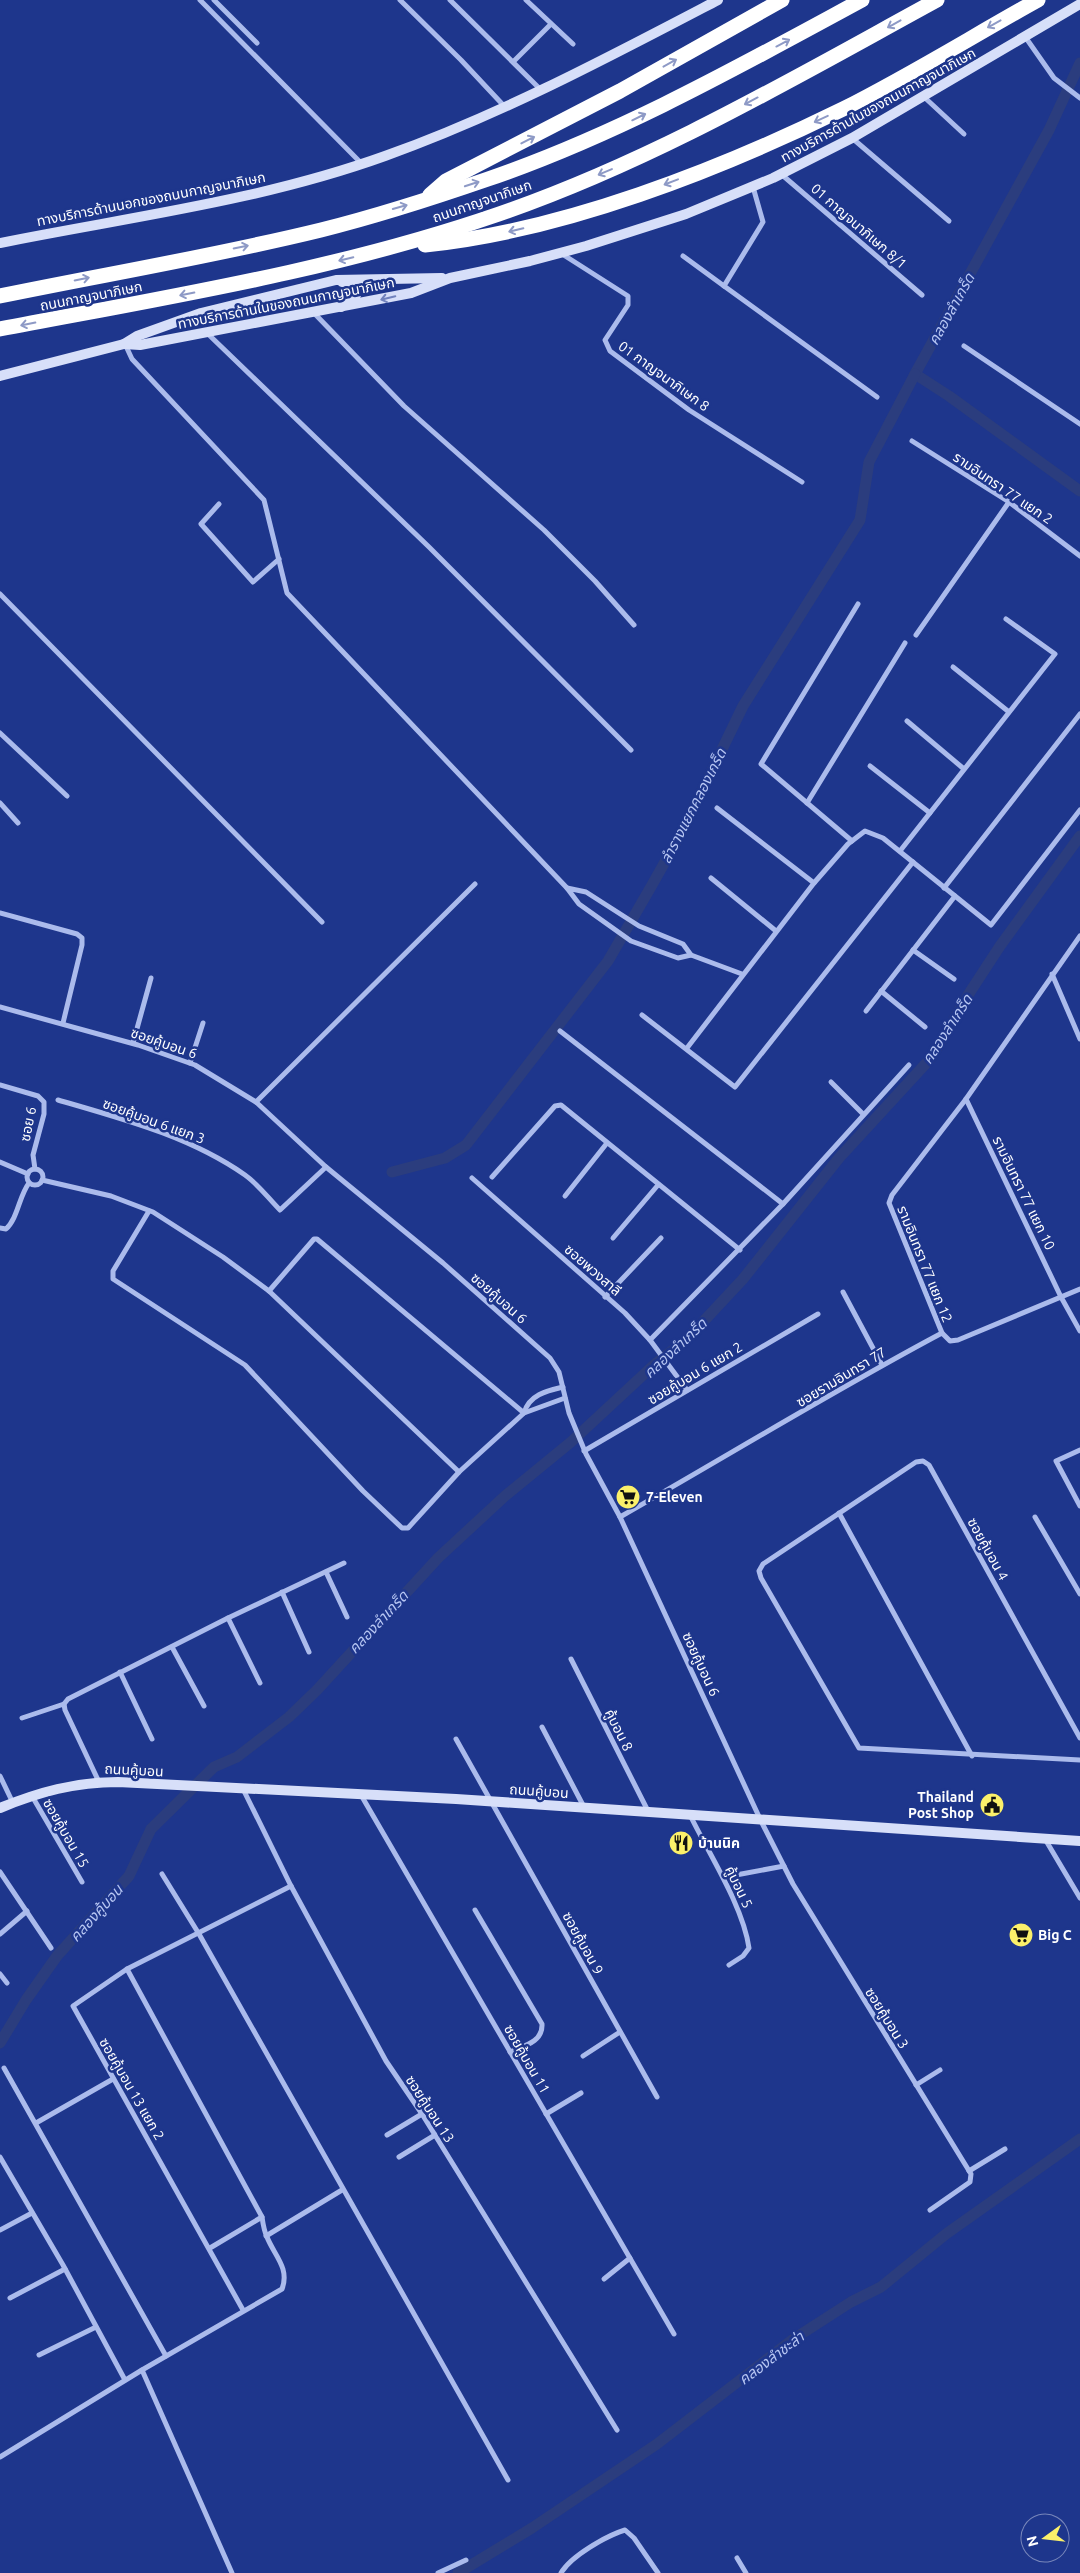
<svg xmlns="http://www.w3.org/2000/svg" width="1080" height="2573" font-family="Ubuntu,'Noto Sans Thai',sans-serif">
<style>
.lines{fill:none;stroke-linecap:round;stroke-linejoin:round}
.canal{stroke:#2b3d7e;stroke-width:11}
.street{stroke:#abbbec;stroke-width:5}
.secondary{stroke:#d7dff9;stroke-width:10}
.highway{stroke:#fff;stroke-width:15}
.oneway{stroke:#8e9ac6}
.oneway2{stroke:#7182bd}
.labels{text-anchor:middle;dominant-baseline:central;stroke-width:5;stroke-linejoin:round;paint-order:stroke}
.street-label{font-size:14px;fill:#fff;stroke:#1e368c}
.poi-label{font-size:14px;font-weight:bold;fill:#fff;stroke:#1e368c;text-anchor:start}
.water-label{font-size:15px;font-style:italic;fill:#b7c6f3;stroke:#1e368c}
</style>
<rect width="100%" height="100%" fill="#1e368c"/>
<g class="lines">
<g class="canal">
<path d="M1080,63L1049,130L915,374L949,396L1080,491"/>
<path d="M392,1172L445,1158L466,1145L608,961L652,885L684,828L743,706L860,520L869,462L915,374"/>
<path d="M0,2043L26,2000L57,1956L129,1876L151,1829L214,1767L237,1757L289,1717L317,1690L438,1558L505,1496L571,1442L655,1364L687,1339L743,1279L839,1158L931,1058L970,992L1000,946L1080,836"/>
<path d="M458,2573L532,2528L657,2444L792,2340L851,2302L881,2287L946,2234L1080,2139"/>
</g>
<g class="street">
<path d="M200,0L361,163"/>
<path d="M214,0L257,43"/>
<path d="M400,0L461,60L505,107"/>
<path d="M450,0L541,90"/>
<path d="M526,0L573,44"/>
<path d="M1026,38L1054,78L1080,98"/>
<path d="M514,61L551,24"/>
<path d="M923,96L964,134"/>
<path d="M852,138L949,221"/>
<path d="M781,174L922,295"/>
<path d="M753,187L763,222L724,286L877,397"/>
<path d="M562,254L628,296V305L605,340L610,351L689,410L802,482"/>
<path d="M683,256L724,286"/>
<path d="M313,312L404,406L544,530L595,581L634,625"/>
<path d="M207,333L429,547L631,750"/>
<path d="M125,344L132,359L264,500L287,593L567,888"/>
<path d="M964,346L1080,424"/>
<path d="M912,441L1009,502L1080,556"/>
<path d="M219,504L201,524L253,582L279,559"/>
<path d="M0,594L322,922"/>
<path d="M916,635L1009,502"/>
<path d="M953,667L1009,712"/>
<path d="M907,721L964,769"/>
<path d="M0,733L67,796"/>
<path d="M870,766L930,813"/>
<path d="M0,803L18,823"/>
<path d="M807,803L905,643"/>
<path d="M717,808L814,883"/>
<path d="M852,841L761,764L858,604"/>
<path d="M900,851L1055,654L1006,619"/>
<path d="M711,878L776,931"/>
<path d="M567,888L586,892L639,926L683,944L691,955L678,958L631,941L579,904Z"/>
<path d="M944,888L1080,714"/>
<path d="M0,913L77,934L82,938V945L63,1023"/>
<path d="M913,950L954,979"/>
<path d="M691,955L742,974"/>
<path d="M1052,974L1080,1039"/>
<path d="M881,991L925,1027"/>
<path d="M0,1007L138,1045L195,1065L256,1102L326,1167L443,1263L550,1358L559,1372L569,1413L586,1454L620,1517L761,1821L793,1884L971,2174L970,2182L930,2210"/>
<path d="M866,1011L955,896"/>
<path d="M642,1015L735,1087L913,862"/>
<path d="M560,1031L783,1204L650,1340"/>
<path d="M133,1043L151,978"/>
<path d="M687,1048L814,883L848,844L865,831L883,838L991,925L1080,810"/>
<path d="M190,1063L203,1023"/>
<path d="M831,1082L863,1114"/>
<path d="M0,1085L38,1096L44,1102V1114L33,1155L35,1169"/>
<path d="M966,1099L1061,1297L1080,1331"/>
<path d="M58,1100C123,1119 189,1136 245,1175C259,1185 268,1198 280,1210L326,1167"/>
<path d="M256,1102L475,884"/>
<path d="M0,1162L28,1174"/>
<circle cx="35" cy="1177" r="8"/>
<path d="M492,1177L555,1106L561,1105L740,1250"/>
<path d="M472,1178L625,1313L650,1340L687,1390"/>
<path d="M42,1180L111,1196L153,1212L223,1257L269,1291L459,1472"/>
<path d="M565,1196L607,1143"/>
<path d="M783,1204L909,1065"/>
<path d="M149,1211L113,1271V1279L245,1365L363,1491L402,1528H408L459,1472L524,1413C529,1395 546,1391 563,1387"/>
<path d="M0,1228L6,1229C18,1218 19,1196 29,1183"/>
<path d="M613,1238L658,1185"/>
<path d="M269,1291L314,1239H317L524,1413L565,1398"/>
<path d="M843,1292L882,1365"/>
<path d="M605,1297L661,1238"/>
<path d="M942,1333L889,1203L892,1195L966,1099L1080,936"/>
<path d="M1080,1450L1056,1461L1080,1506"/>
<path d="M584,1451L818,1314"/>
<path d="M839,1513L972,1756"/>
<path d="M620,1517C727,1456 833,1391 942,1333L950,1341L958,1340L1080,1289"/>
<path d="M1035,1517L1080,1594"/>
<path d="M326,1572L347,1617"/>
<path d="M282,1592L309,1652"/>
<path d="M228,1618L260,1683"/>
<path d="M172,1647L204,1706"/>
<path d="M571,1659L648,1811"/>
<path d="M120,1672L152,1739"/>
<path d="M22,1718L64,1704"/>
<path d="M542,1727L584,1807"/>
<path d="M1080,1738L929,1465L923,1461L916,1462L763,1564L759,1571L761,1578L859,1748L1080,1760"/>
<path d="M456,1739L657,2097"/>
<path d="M0,1776L13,1803"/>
<path d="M99,1782L65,1710L64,1704L68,1699L228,1618L344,1563"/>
<path d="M243,1789L291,1886L386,2061L422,2114L617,2430"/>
<path d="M361,1795L674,2334"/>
<path d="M32,1796L82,1882"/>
<path d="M690,1815C709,1854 743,1906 749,1948L743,1956L729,1965"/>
<path d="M1045,1839L1080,1898"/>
<path d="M0,1872L51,1948"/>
<path d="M162,1874L199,1934L508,2480"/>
<path d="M736,1875L784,1866"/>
<path d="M475,1910L542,2024C543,2042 524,2046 510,2052"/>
<path d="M0,1934L27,1911"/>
<path d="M0,1974L7,1983"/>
<path d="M583,2056L620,2032"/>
<path d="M4,2068L166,2356"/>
<path d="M916,2085L940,2070"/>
<path d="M546,2114L581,2093"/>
<path d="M36,2123L113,2079"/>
<path d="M387,2135L422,2114"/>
<path d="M0,2157L63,2265L125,2380"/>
<path d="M399,2157L435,2135"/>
<path d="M969,2171L1005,2149"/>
<path d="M0,2230L32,2213"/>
<path d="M266,2236L342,2190"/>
<path d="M210,2248L262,2217"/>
<path d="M604,2279L630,2258"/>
<path d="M10,2298L65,2269"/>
<path d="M243,2310L73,2006L127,1969L291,1886"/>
<path d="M39,2355L96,2327"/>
<path d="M142,2370L232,2573"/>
<path d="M0,2457L142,2370L282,2289C290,2268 274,2255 267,2237C264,2231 263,2224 262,2217L127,1969"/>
<path d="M737,2558L746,2573"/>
<path d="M438,2573L466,2560"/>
<path d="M561,2573C571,2556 606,2536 625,2530L634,2538L658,2573"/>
</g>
<g class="secondary">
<path d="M0,243C129,217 260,201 385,156C500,115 609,57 718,0"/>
<path d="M341,307L356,295L354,285L342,282"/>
<path d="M124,344L140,345L411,293L450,278L530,261L586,246L686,214L773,178L852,138L1080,4"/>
<path d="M0,376L124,344L137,336L201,313L336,280L442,278"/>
<path d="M0,1808C39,1792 75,1782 118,1782L456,1799L1080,1841"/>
</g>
<g class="highway">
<path d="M430,195L446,181L620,91L782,0"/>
<path d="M425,245C563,231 719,170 843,109C909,76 973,36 1038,0"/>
<path d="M0,296C107,274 215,256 321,230C377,216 433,198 488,179C619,134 740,66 862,0"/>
<path d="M0,329C168,297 337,270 499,214C653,161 794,78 937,0"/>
</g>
</g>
<defs><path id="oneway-shaft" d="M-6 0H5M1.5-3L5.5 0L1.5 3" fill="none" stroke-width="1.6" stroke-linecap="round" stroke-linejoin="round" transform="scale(1.25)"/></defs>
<g class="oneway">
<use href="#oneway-shaft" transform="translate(894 24) rotate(151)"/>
<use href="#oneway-shaft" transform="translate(994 24) rotate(151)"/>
<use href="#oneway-shaft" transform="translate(783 43) rotate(-28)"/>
<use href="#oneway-shaft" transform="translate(670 63) rotate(-29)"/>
<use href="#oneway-shaft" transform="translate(751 101) rotate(152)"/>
<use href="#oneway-shaft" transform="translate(639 117) rotate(-26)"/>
<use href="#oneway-shaft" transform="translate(821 119) rotate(155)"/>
<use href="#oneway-shaft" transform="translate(528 140) rotate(-27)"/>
<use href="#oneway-shaft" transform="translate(605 172) rotate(157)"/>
<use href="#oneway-shaft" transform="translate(671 182) rotate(159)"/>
<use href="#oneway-shaft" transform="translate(472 184) rotate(-18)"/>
<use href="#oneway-shaft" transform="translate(400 207) rotate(-16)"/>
<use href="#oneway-shaft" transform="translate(516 230) rotate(167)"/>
<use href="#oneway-shaft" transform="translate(241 247) rotate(-11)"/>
<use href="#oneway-shaft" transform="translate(346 259) rotate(167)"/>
<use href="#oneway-shaft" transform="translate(82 279) rotate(-11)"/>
<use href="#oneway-shaft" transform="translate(187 294) rotate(169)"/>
<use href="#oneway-shaft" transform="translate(28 324) rotate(169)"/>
</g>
<use class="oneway2" href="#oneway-shaft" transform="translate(388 298) rotate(167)"/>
<defs>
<symbol id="supermarket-disc" viewBox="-11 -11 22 22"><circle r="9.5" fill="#fbf06a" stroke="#1e368c"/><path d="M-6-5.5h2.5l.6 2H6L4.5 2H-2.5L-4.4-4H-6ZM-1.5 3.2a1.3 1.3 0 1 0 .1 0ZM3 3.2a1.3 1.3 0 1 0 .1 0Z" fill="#111"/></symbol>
<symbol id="civic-disc" viewBox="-11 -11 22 22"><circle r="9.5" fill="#fbf06a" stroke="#1e368c"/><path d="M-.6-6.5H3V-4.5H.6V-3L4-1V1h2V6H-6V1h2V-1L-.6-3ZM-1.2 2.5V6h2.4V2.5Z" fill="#111"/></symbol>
<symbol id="restaurant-disc" viewBox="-11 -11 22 22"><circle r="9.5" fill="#fbf06a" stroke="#1e368c"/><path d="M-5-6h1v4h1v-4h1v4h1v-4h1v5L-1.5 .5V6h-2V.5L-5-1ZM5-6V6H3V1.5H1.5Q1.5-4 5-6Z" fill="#111"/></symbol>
</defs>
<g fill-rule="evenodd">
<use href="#supermarket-disc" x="614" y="1483" width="28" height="28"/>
<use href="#civic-disc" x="978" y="1791" width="28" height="28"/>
<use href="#restaurant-disc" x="667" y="1829" width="28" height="28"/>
<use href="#supermarket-disc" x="1007" y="1921" width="28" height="28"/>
</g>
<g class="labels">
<g class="street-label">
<text transform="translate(878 105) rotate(-29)">ทางบริการด้านในของถนนกาญจนาภิเษก</text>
<text transform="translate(151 199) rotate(-11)">ทางบริการด้านนอกของถนนกาญจนาภิเษก</text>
<text transform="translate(482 201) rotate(-19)">ถนนกาญจนาภิเษก</text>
<text transform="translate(859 226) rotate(41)">01 กาญจนาภิเษก 8/1</text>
<text transform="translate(91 296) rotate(-11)">ถนนกาญจนาภิเษก</text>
<text transform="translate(286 303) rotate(-11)">ทางบริการด้านในของถนนกาญจนาภิเษก</text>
<text transform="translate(664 376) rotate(36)">01 กาญจนาภิเษก 8</text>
<text transform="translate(1003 488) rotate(34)">รามอินทรา 77 แยก 2</text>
<text transform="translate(164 1043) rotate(19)">ซอยคู้บอน 6</text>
<text transform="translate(154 1121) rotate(20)">ซอยคู้บอน 6 แยก 3</text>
<text transform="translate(28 1124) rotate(-79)">ซอย 6</text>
<text transform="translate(1024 1193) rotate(64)">รามอินทรา 77 แยก 10</text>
<text transform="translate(925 1264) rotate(68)">รามอินทรา 77 แยก 12</text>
<text transform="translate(593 1270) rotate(41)">ซอยพวงสาลี</text>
<text transform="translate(499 1298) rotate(41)">ซอยคู้บอน 6</text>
<text transform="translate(695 1373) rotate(-31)">ซอยคู้บอน 6 แยก 2</text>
<text transform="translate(841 1377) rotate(-31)">ซอยรามอินทรา 77</text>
<text transform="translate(988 1549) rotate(61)">ซอยคู้บอน 4</text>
<text transform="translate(701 1664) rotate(65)">ซอยคู้บอน 6</text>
<text transform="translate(619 1730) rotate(63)">คู้บอน 8</text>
<text transform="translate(134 1770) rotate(3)">ถนนคู้บอน</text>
<text transform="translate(539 1791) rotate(4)">ถนนคู้บอน</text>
<text transform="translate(66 1833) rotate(60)">ซอยคู้บอน 15</text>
<text transform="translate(739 1887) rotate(64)">คู้บอน 5</text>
<text transform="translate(583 1943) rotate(61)">ซอยคู้บอน 9</text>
<text transform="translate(887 2018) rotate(58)">ซอยคู้บอน 3</text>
<text transform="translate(527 2059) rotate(60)">ซอยคู้บอน 11</text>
<text transform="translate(132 2089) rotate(60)">ซอยคู้บอน 13 แยก 2</text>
<text transform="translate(430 2109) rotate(57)">ซอยคู้บอน 13</text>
</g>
<g class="poi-label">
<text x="646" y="1497">7-Eleven</text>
<text x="974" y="1797" text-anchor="end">Thailand<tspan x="974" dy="16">Post Shop</tspan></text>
<text x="698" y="1843">บ้านนิค</text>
<text x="1038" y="1935">Big C</text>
</g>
<g class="water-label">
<text transform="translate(951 309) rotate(-61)">คลองลำเกร็ด</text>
<text transform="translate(693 806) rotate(-63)">ลำรางแยกคลองเกร็ด</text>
<text transform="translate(947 1029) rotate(-57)">คลองลำเกร็ด</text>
<text transform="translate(675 1348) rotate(-43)">คลองลำเกร็ด</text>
<text transform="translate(378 1622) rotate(-47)">คลองลำเกร็ด</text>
<text transform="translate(96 1913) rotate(-48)">คลองคู้บอน</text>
<text transform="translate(771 2358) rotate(-37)">คลองลำชะล่า</text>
</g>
</g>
<g transform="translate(1045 2538) rotate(255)"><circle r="24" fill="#1e368c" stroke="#7886ba"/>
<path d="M0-4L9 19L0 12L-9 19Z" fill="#fbf06a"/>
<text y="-8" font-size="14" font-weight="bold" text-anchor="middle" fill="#ffffff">N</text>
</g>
</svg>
